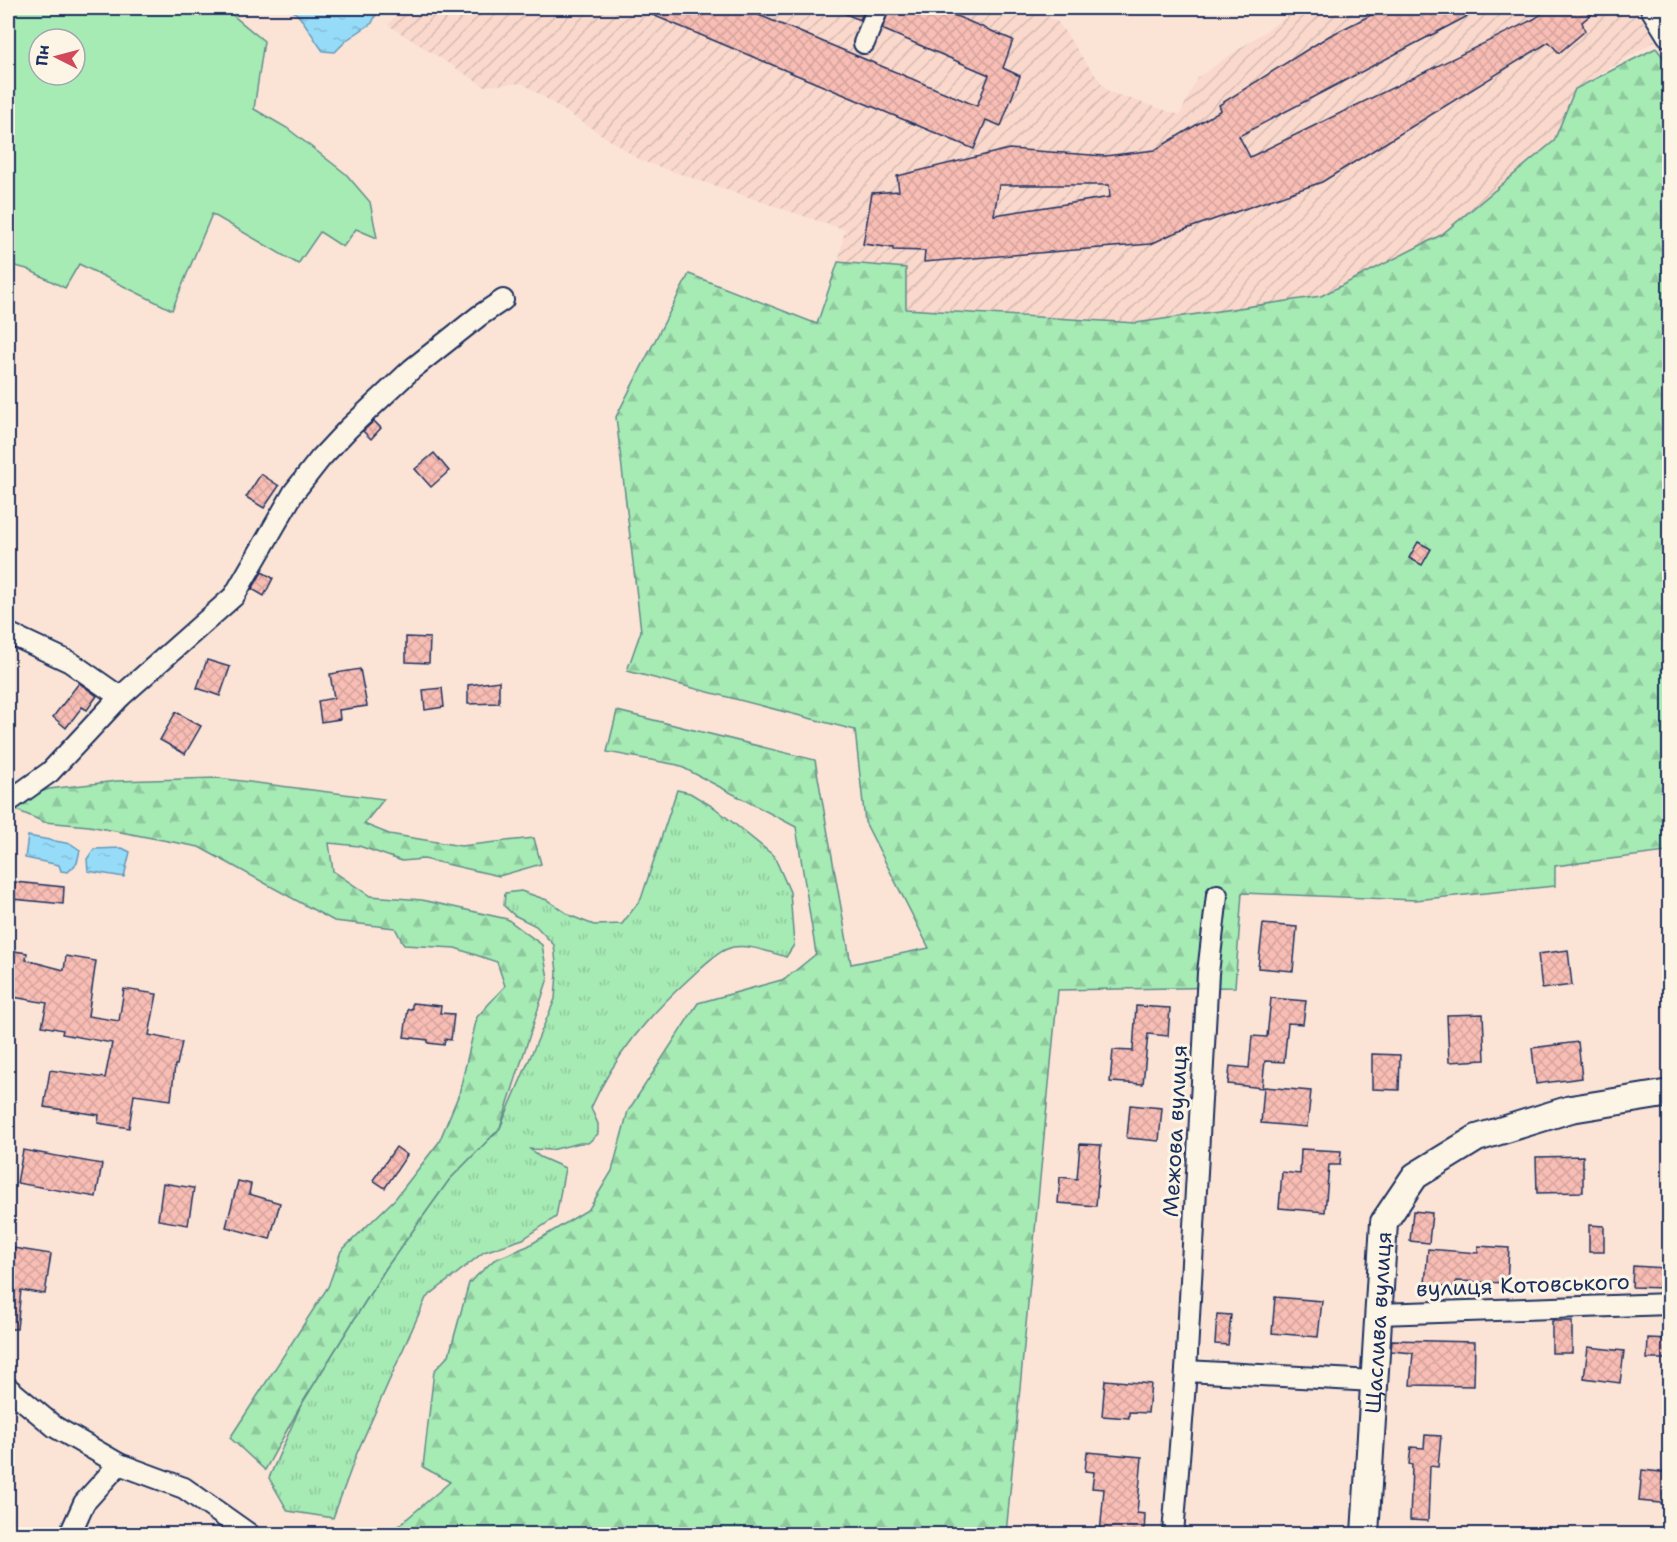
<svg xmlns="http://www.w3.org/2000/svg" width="1677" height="1542" font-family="'Shantell Sans',sans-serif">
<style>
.industrial{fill:url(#industrial-furrows)}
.grass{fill:url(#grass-tufts);stroke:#608c89;stroke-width:1.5}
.forest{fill:url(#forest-firs);stroke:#608c89;stroke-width:1.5}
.garden{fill:#a6eab4;stroke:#608c89;stroke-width:1.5;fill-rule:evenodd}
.water{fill:url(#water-ripples);stroke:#6597ba;stroke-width:1.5}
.building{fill:url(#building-cross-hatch);stroke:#1b2f5e;stroke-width:1.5;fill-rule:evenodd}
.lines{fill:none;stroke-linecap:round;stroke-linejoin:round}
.minor-casing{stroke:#1b2f5e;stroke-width:24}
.tertiary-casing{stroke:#1b2f5e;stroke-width:30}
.minor{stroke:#fcf5e5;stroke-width:20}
.tertiary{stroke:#fcf5e5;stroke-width:26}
.labels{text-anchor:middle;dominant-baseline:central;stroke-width:6;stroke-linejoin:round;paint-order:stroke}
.street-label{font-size:22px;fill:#1b2f5e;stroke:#fcf5e5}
</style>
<defs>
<pattern id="industrial-furrows" width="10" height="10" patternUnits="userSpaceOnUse" patternTransform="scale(1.5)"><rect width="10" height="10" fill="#fad8cc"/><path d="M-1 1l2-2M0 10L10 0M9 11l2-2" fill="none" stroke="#d6bab2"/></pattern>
<pattern id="grass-tufts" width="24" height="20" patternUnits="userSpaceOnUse" patternTransform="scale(1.5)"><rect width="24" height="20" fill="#a6eab4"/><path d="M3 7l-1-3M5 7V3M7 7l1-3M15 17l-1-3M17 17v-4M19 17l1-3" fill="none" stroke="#8ec99d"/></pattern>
<pattern id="forest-firs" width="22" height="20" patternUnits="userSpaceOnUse" patternTransform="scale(1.5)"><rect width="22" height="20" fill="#a6eab4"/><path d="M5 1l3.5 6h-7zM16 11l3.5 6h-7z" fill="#8ec99d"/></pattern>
<pattern id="water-ripples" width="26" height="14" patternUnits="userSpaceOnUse" patternTransform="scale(1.5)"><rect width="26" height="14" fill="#96dcf8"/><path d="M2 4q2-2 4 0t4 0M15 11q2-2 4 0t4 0" fill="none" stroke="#81bdd7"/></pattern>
<pattern id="building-cross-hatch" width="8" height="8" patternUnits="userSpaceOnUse" patternTransform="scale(1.5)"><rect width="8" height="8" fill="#f8bdb4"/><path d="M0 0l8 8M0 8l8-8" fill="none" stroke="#d4a39d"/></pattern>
</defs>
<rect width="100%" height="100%" fill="#fbe4d6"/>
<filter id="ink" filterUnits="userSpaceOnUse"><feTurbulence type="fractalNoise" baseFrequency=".0167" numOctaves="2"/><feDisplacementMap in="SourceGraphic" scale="12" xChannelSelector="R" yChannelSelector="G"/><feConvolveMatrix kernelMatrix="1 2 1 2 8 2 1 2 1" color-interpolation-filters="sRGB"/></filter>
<g filter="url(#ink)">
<path class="industrial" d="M401,8H1033L1058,22L1086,63L1109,92L1180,115L1197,78L1299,8H1636L1655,41L1575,89L1554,141L1441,235L1321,296L1136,323L905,309L906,268L838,262L845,230L642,161L522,83L484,86L388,25Z"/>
<path class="grass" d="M677,790L690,793L715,808L774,856L790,892L794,945L786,957C770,952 743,942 727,949C714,954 701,968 691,977C649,1015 614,1056 591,1108L598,1124V1134L588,1143H580L551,1150L530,1149L540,1157L565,1168L556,1217L523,1239L484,1252L426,1298L357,1453L333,1518L288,1511L269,1478L301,1405L386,1268L449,1180L500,1128L547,1018L555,999L557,973L554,945L536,926L514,915L504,906L505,893L521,891L547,900L571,916L594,925L622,924L641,899Z"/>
<g class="forest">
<path d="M1656,48L1670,66L1669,878L1666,852L1555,866V886L1415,900L1242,893L1235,987L1058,990L1006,1534H389L450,1482L423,1467L434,1371L449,1355L469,1283L494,1260L528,1246L589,1209L612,1171L628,1111L698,1003L785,979L816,954L796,827L678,765L607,752L617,711L815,760L851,964L929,948L865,822L855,730L627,671L641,631L616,417L689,274L817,324L838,262L906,268V309L1136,323L1321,296L1441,235L1554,141L1575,89Z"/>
<path d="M218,778L384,799L364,824L389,834L461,846L534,838L541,864L499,876L424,859L402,861L359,846L329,843L333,871L370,896L422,900L507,919L542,945L548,978L500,1128L449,1180L386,1268L301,1405L265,1470L230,1438L328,1287L341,1251L395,1199L439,1142L459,1094L477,1017L505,986L497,962L455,948L404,945L395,928L334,921L199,847L89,826L44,822L14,809L23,798L49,789L117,781Z"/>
</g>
<path class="garden" d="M8,8H224L264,41L254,109L287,128L346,174L370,202L377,238L356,229L343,247L320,232L298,264L212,214L172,310L79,264L65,288L27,269L8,264ZM39,39H75V75H39Z"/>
<g class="water">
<path d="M289,8H379L372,23L348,39L335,52L323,51C312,37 304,17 289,8Z"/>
<path d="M28,836L71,844L80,850L77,863L68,872L61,871L59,865L25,858Z"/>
<path d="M122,848L130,852L124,877L88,871L87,859L94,849Z"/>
</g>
<g class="building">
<path d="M636,8H742L977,106L989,75L882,29L890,8H937L1013,40L1003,68L1020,76L1001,126L986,120L974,149Z"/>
<path d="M832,8H865L860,20Z"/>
<path d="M1385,8H1483L1239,136L1250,157L1534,19L1550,8H1599L1582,22L1585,31L1559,53L1549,42L1322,182L1172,234L1151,244L924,262L925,251L893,250V248L863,244L872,193L899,191L897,176L1009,149L1105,156L1155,150L1221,110L1219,105L1329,36ZM999,185H1109L1110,197L994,215Z"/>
<path d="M374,421L381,428L371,439L363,431Z"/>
<path d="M434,453L449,471L431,487L415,469Z"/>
<path d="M261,474L279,486L264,508L246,497Z"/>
<path d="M1418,542L1431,549L1422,565L1409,558Z"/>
<path d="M262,572L273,578L264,596L252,589Z"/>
<path d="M406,637L430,638L429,663L406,662Z"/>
<path d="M207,660L230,667L220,696L197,688Z"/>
<path d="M360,669L367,706L339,710L340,719L321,722L318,701L334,698L330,674Z"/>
<path d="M499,681V703L468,704V685Z"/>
<path d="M79,683L97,696L87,710L82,707L66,728L53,717Z"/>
<path d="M442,688L444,707L425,710L423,690Z"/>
<path d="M176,712L201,726L185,754L160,740Z"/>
<path d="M15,882L64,887L63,904L13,899Z"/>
<path d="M1263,924L1297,927L1293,971L1258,968Z"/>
<path d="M8,950L27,953L26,960L64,970L66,956L96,961L88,1016L119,1021L124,989L157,994L149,1035L182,1042L177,1065H175L171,1100L134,1095L129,1128L98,1123L99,1115L44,1107L50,1070L105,1078L112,1043L62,1034L63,1030L42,1026L47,1003L8,996Z"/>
<path d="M1568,950L1572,985L1542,989L1538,954Z"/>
<path d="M1271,998L1306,1001L1303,1024L1288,1023L1284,1062L1265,1061L1262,1088L1228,1084L1230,1066L1249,1068L1252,1036L1267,1037Z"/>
<path d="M412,1003L441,1006L440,1013L454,1014L451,1040L445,1039L444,1045L428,1043V1040L404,1037L408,1009H412Z"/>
<path d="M1136,1006L1170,1008L1168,1036L1148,1034L1143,1084L1110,1082L1113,1050L1133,1051Z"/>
<path d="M1483,1014L1485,1060L1449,1062L1447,1015Z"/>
<path d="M1578,1042L1582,1078L1536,1084L1532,1048Z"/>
<path d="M1372,1054L1400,1055L1399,1090L1372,1089Z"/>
<path d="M1264,1087L1311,1091L1307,1127L1261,1123Z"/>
<path d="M1130,1105L1162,1108L1159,1141L1127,1138Z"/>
<path d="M1080,1144L1101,1145L1096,1206L1058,1203L1060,1177L1077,1179Z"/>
<path d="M396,1147L407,1155L385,1188L373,1180Z"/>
<path d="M1301,1149L1341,1151L1340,1165H1329L1325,1212L1279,1208L1282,1172L1300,1174Z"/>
<path d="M23,1150L102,1164L96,1197L17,1183Z"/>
<path d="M1583,1156V1192L1537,1193L1536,1157Z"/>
<path d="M238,1181L251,1184L249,1194L280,1203L270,1239L226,1227Z"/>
<path d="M163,1183L194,1188L188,1225L158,1220Z"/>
<path d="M1413,1211L1432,1213L1429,1243L1410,1241Z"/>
<path d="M1589,1225L1604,1226V1252H1589Z"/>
<path d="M1478,1246L1509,1248L1507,1283L1456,1281V1287L1425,1284L1428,1249L1478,1253Z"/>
<path d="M13,1248L51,1254L45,1294L21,1290L17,1329H8V1282Z"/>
<path d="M1633,1266L1665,1268L1664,1288L1632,1287Z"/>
<path d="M1275,1297L1322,1301L1318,1337L1272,1333Z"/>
<path d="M1217,1314L1231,1315L1228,1345L1215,1344Z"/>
<rect x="1552" y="1321" width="20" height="32"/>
<path d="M1648,1338L1670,1339V1359H1647Z"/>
<path d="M1392,1340L1475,1342L1474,1386L1410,1385L1413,1353L1391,1351Z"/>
<path d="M1588,1347L1624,1351L1620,1383L1584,1378Z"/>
<path d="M1105,1380L1151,1384L1148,1413L1129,1412V1418L1102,1416Z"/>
<path d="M1425,1435L1441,1436L1438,1467L1430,1466L1428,1521L1410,1520L1412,1465L1409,1464L1411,1447L1424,1448Z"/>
<path d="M1087,1452L1142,1457L1137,1513L1145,1514L1144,1534H1100L1104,1489L1092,1488L1094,1472L1085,1471Z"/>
<path d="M1642,1470L1670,1473V1504L1639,1501Z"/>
</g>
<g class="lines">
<defs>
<g id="minor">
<path d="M864,43L878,8"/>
<path d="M8,633L70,662L120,697"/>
<path d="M8,802L50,772L120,697L234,596L294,492L320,459L348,429L412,369L479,316L503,300"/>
<path d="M1379,1314L1670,1304"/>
<path d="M1186,1371L1374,1381"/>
<path d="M8,1388L55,1427L119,1464L184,1488L249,1534"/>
<path d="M70,1534L84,1503L119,1464"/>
<path d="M1173,1534L1186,1371L1208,973L1217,895"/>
</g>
<g id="tertiary">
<path d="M1654,8L1670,34"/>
<path id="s1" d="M1365,1534L1384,1222L1415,1176L1477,1138L1571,1109L1670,1093"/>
</g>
</defs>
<use href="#minor" class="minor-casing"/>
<use href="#tertiary" class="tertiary-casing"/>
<use href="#minor" class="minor"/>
<use href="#tertiary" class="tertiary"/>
</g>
</g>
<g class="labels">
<g class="street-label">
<text transform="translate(1175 1131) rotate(-87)">Межова вулиця</text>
<text transform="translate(1523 1285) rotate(-2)">вулиця Котовського</text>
<text stroke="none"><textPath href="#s1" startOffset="212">Щаслива вулиця</textPath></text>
</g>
</g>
<rect width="1677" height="1542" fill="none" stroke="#fcf5e5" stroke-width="30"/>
<rect x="15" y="15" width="1647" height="1512" fill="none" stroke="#1b2f5e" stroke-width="2" filter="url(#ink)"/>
<g transform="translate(57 57) rotate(276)"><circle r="28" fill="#fcf5e5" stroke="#a2a6af" stroke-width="1.5"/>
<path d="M0-4.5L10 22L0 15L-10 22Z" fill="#d1495b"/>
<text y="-9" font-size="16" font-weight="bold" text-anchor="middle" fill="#1b2f5e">Пн</text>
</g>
</svg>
